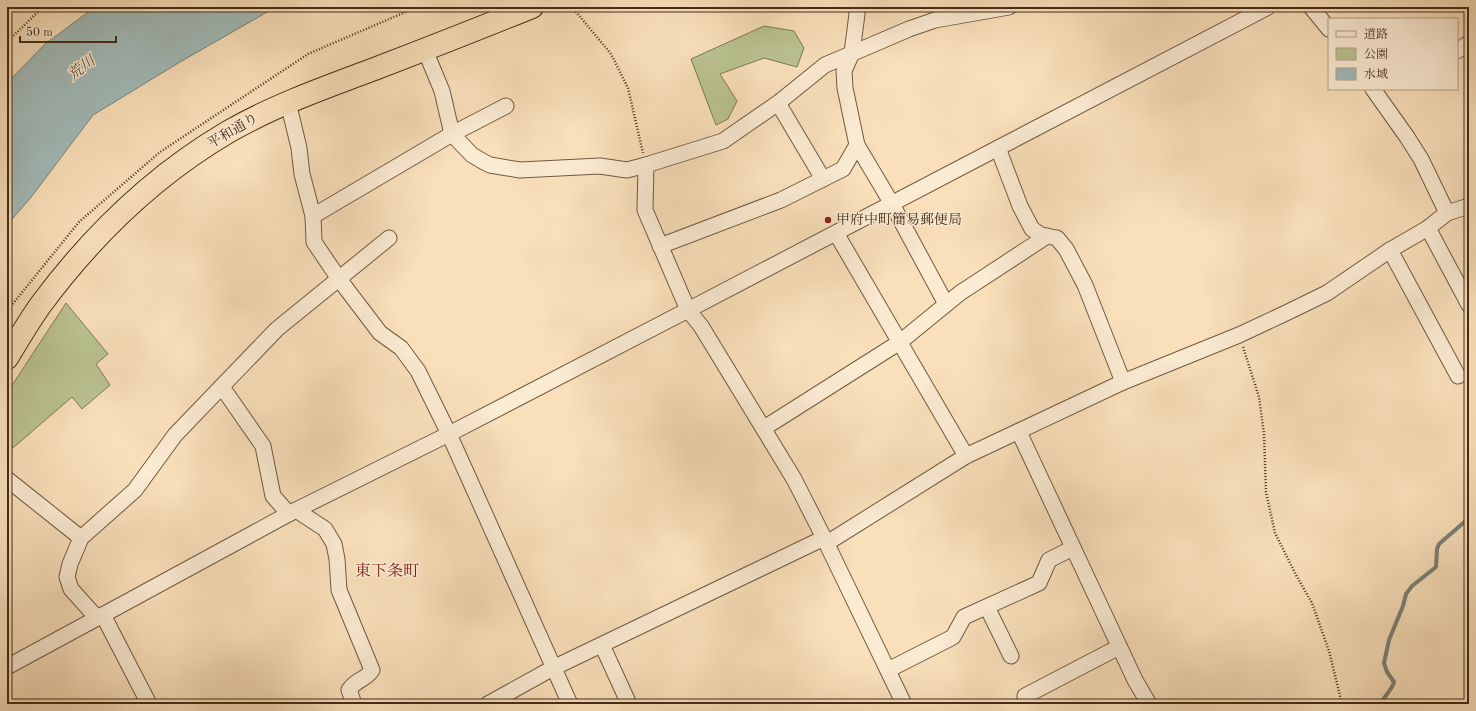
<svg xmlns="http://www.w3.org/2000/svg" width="1476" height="711" font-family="'Old Standard TT','Noto Serif JP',serif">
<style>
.green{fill:#bac392;stroke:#7f7854}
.water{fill:#a1bbb9;stroke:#7c8278}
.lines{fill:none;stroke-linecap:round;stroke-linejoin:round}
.stream{stroke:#7c8278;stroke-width:4}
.minor-casing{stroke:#715940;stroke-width:17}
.highway-casing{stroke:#442c17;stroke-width:24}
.path{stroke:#442c17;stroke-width:2.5;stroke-dasharray:1 2;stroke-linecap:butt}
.minor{stroke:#fbebd3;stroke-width:15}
.highway{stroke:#f9e0bb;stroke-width:22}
.poi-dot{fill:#8f2418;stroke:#fbebd3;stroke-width:1.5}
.labels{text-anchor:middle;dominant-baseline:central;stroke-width:3;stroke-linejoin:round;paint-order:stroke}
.street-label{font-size:14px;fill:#442c17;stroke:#fbebd3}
.poi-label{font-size:14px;fill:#442c17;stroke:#fbebd3;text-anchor:start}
.water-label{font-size:15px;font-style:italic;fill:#5b5040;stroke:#fbebd3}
.quarter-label{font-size:16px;fill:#7a1f14;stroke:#fbebd3}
</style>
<rect width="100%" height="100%" fill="#f9e0bb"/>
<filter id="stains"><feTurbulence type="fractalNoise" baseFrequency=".005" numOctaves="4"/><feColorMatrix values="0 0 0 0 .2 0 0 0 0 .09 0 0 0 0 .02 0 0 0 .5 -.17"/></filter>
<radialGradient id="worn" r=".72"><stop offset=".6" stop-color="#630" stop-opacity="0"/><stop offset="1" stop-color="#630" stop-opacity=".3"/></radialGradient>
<g class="green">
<path d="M764,26L794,31L804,48L797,67L764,58L720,74L737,101L728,119L716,125L691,59Z"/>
<path d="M66,303L108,354L96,364L110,385L82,409L72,397L7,453V393Z"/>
</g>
<path class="water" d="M95,7H276L180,62L93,115L32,196L7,225V83L45,44Z"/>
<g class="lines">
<path class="stream" d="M1381,704C1384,696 1392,690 1394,682L1387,672L1384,663L1389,640L1403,606L1406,594L1412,586L1436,567L1437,549L1439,544L1469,518"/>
<defs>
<g id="minor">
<path d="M856,7L857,14L852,53L844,71L845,88L857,145L892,204L946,304"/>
<path d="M1311,7L1329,29"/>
<path d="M425,50L442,91L452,134L472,155L484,162L490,165L520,170L600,166L627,170L646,165L723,141L778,103L825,65L909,29L935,20L1009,7"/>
<path d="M1457,51L1469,43"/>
<path d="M1373,89L1407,137L1421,159L1447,213"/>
<path d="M288,102L299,148L302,174L313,216L314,242L339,279L380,333L401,348L418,371L449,434L570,704"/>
<path d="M778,103L823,179"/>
<path d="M998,148L1020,206L1032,229L1041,235L1057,238L1066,249L1085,285L1123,382"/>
<path d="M646,165L645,210L688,310L701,326L794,479L824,538L904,704"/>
<path d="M313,216L452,134L506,106"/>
<path d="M1428,228L1469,305"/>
<path d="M836,233L966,456"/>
<path d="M660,246L781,200L843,169L857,145"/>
<path d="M1390,250L1458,376"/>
<path d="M222,387L263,446L273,496L289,514"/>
<path d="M764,428L900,342L960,293L1047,236"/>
<path d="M1019,432L1135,680L1149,704"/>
<path d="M7,479L81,538"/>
<path d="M296,510L325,529L334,544L337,559L339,590L372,670C366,680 356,679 349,690L354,704"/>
<path d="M827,543L966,456L1123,382L1239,335L1286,313L1327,293L1390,250L1428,228L1447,213L1469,206"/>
<path d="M987,607L1011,656"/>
<path d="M103,615L149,704"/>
<path d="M97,618L71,589L67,577L70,564L81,538L135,490L175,435L277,329L389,238"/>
<path d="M602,645L629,704"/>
<path d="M7,667L296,510L449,434L688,310L1268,7"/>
<path d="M888,670L953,637L964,617L1039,583L1049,560L1073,548"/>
<path d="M488,704L553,668L824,538"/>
<path d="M1029,704L1025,696L1119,647"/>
</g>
<path id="highway" d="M7,358C18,340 29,321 42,303C92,236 155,175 228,132C275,105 326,87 377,68C429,48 480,28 532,7"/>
</defs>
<use href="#minor" class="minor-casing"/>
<use href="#highway" class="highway-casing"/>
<g class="path">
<path d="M572,7L611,54L628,88L643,153"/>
<path d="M7,42L43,7"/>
<path d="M7,311L79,222L160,152L308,54L417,7"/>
<path d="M1243,347L1259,397L1264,434L1266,492L1275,533L1296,575L1312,603L1329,651L1342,704"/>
</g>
<use href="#minor" class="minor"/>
<use href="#highway" class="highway"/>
</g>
<circle class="poi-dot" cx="828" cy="220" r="4"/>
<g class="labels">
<g class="street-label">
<text transform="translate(233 131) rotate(-30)">平和通り</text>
</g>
<g class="poi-label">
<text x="836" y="220">甲府中町簡易郵便局</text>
</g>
<g class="water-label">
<text transform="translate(82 69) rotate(-37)">荒川</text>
</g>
<g class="quarter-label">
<text x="387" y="572">東下条町</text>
</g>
</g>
<rect width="1476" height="711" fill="none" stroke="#f9e0bb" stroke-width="24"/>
<rect x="8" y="8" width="1460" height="695" fill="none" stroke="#442c17" stroke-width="2"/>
<rect x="12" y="12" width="1452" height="687" fill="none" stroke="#442c17"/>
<rect x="1328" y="18" width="130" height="72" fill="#fbebd3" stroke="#b29f88"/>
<rect x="1336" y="31" width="20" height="6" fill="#fbebd3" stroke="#b29f88"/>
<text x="1364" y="38" font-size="12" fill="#442c17">道路</text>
<rect x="1336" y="48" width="20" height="12" fill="#bac392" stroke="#b29f88"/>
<text x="1364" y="58" font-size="12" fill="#442c17">公園</text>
<rect x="1336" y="68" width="20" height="12" fill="#a1bbb9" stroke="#b29f88"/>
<text x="1364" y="78" font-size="12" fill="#442c17">水域</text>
<path d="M20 36v6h96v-6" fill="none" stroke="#442c17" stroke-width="2"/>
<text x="26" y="36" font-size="12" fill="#442c17" stroke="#fbebd3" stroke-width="3" paint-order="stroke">50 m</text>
<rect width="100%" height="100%" filter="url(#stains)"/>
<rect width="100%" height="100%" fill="url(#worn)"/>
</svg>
